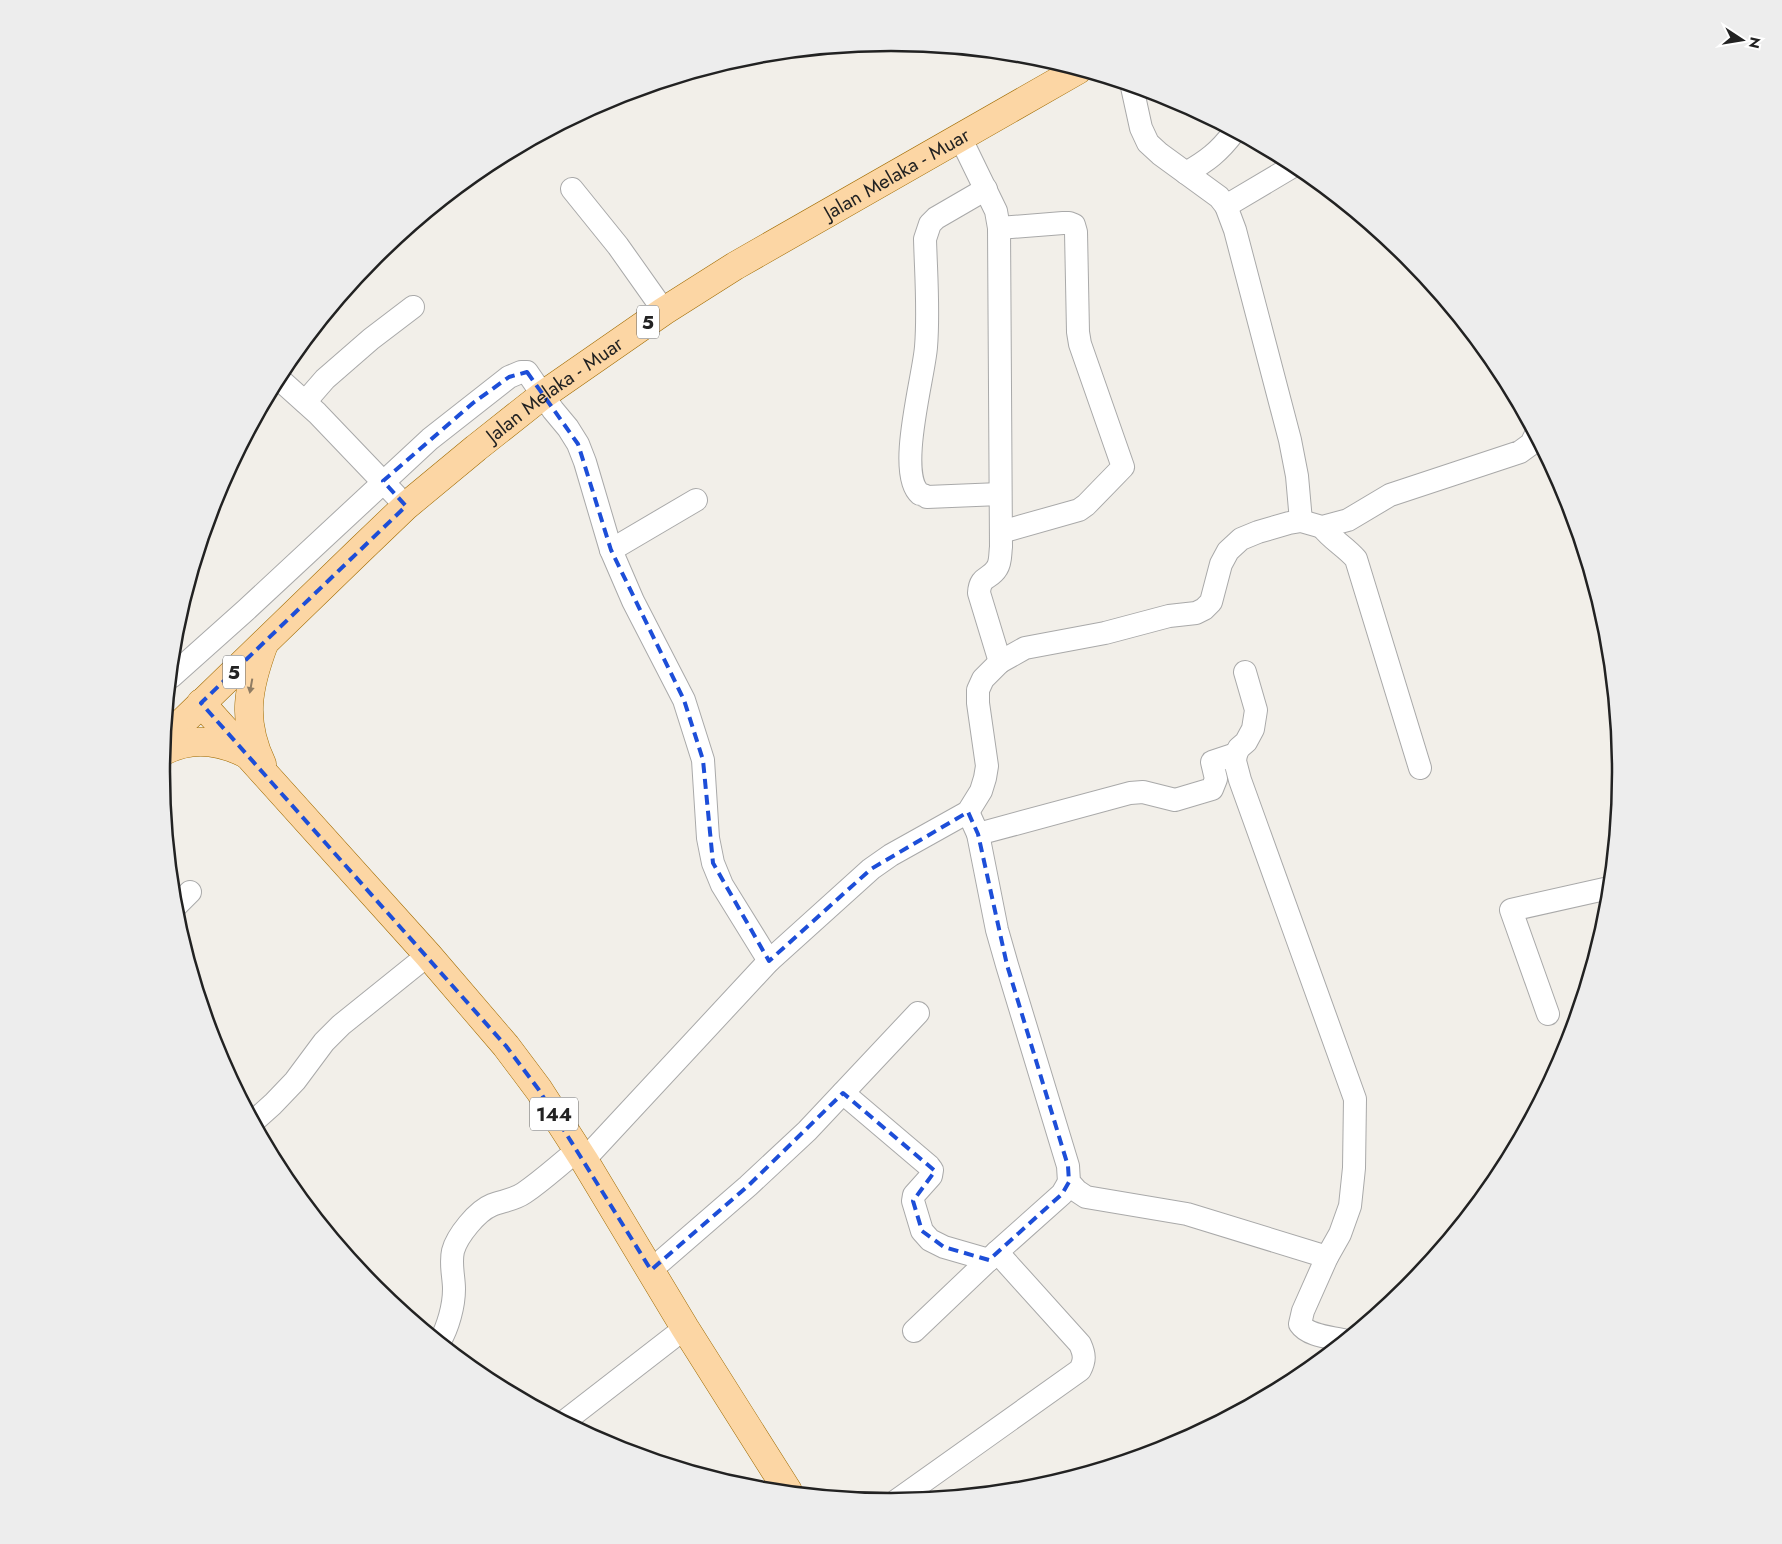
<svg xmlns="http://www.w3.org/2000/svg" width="1782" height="1544" font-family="Jost,sans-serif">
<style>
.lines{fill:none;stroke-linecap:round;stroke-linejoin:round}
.minor-casing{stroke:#a9a9a9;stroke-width:24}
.major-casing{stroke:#a06b00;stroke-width:29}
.minor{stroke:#fff;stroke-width:22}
.major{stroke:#fcd6a4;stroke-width:28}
.oneway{fill:#8f7c63}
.marked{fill:none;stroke:#1d4ed8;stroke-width:4;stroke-dasharray:10 6;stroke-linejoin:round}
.labels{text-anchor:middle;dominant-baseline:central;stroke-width:5;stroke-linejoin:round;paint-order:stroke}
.shield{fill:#fff;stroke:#646464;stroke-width:1}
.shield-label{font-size:19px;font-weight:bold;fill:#222}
.street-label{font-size:20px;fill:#222;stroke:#fff}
.rim{fill:none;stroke:#222;stroke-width:2.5}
</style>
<rect width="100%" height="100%" fill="#f2efe9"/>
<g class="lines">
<defs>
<g id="minor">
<path d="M1132,87L1141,128L1148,143L1160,154L1219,197L1226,206L1235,230L1290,440L1297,476L1301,521"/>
<path d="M960,137L996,211L999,228L1001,547C1000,553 1001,562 997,568C990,580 980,575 979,593L1000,662"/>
<path d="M1186,173C1207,161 1219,152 1234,132"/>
<path d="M572,189L618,246L664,311"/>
<path d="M986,189L936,218L930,224L925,239C926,275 929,311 926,347C924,376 896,474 920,494C921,494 926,496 927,497L1000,494"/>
<path d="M1226,206L1290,168L1293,164"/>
<path d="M999,228L1063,223H1069L1074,225L1076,232L1078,332L1080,344L1123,467L1086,505L1079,510L1001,532"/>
<path d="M278,378L317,413L406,506"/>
<path d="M305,402L325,379L371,339L413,307"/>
<path d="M1322,527C1332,540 1346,547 1356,559L1420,768"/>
<path d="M611,550L696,500"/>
<path d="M1245,672L1256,710L1253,729L1246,742L1239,748L1236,754L1235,761L1240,780L1355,1099L1354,1168L1350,1206L1340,1234L1327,1257L1303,1311L1300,1324C1308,1336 1330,1337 1343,1340"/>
<path d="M171,677L246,610L430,439L509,377L521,372H527L553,410L568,428L578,444L585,462L611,550L633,601L684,700L703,760L708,838L713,863L722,885L769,961"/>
<path d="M968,812L978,834L997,930L1007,965L1068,1166L1069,1182L1077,1191L1086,1197L1187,1214L1327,1257"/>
<path d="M978,834L1130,793L1143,792L1175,800L1212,789L1216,779L1212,762L1236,754"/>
<path d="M175,907L190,892"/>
<path d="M1548,1014L1511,910L1609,888"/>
<path d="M843,1093L929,1166L932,1170L931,1176L914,1195L913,1201L922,1231L930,1240L944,1247L989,1260"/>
<path d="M254,1121L273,1104L295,1081L324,1042L341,1025L428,955"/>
<path d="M584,1160L769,961L871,869L891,855L968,812L981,791L985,778L987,766L978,703V690L983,679L1000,662L1025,648L1105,633L1169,616L1196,613L1204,609L1211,602L1221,564L1228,551L1241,539L1258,532L1289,523L1301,521L1322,527L1348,520L1390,495L1520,452L1531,444L1535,436"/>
<path d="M651,1270L748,1186L807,1131L918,1013"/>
<path d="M914,1331L997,1252L1062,1194L1069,1182"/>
<path d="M440,1341C448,1327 454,1306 454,1289C454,1277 450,1264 453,1251C457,1236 477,1211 492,1205C502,1201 514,1200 524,1193C543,1180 560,1164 578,1150"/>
<path d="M565,1421L685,1328"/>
<path d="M896,1501L1080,1370C1085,1360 1085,1355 1080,1344L997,1252"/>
</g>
<g id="major">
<path d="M201,703L428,955L506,1046L539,1090L584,1160L685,1328L788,1491"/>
<path id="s1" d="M165,739L359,551L406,506L476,448L543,395L664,311L735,266L1078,70"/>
<path d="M164,751C191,737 219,740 246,754"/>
<path d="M262,764C241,720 248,687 264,644"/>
</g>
</defs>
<use href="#minor" class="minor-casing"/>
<use href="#major" class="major-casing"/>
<use href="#minor" class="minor"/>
<use href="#major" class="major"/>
</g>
<defs><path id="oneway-solid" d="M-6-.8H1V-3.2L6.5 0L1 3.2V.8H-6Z" transform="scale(1.25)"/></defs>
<use class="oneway" href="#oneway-solid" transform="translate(251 686) rotate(100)"/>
<path class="marked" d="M527,372L578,444L611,550L684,700L703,760L713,863L769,961L871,869L968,812L978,834L1007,965L1068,1166L1069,1182L1062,1194L989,1260L944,1247L922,1231L913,1201L935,1171L843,1093L748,1186L651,1270L539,1090L506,1046L201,703L406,506L383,481L473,403L509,377Z"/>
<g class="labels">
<g class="shield">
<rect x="637" y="305.5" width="22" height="33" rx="4"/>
<rect x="223" y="655.5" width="22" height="33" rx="4"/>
<rect x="530" y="1097.5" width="48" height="33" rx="4"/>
</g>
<g class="shield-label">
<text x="648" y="322">5</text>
<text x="234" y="672">5</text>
<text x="554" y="1114">144</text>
</g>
<g class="street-label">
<text stroke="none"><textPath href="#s1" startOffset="929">Jalan Melaka - Muar</textPath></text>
<text stroke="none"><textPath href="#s1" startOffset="524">Jalan Melaka - Muar</textPath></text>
</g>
</g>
<path d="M0 0H1782V1544H0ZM170 772a721 721 0 1 1 1442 0a721 721 0 1 1-1442 0Z" fill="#ededed" fill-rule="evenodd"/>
<path class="rim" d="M170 772a721 721 0 1 1 1442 0a721 721 0 1 1-1442 0Z"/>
<g transform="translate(1742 40) rotate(102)" stroke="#ffffff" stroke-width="4" paint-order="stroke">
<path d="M0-4L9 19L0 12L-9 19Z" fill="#222222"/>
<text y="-8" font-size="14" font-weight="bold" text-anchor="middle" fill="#222222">N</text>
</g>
</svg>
